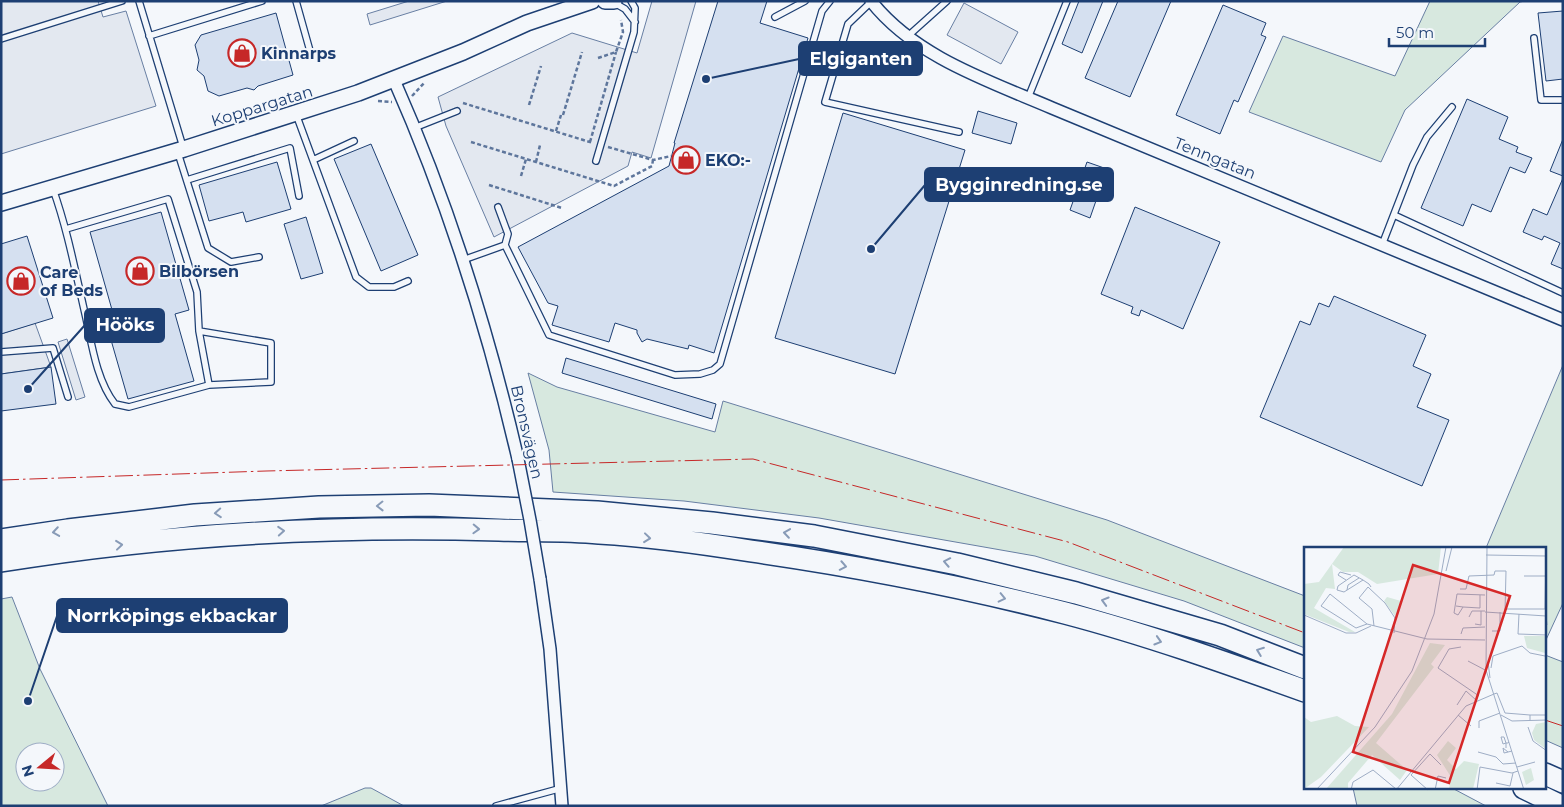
<svg xmlns="http://www.w3.org/2000/svg" width="1564" height="807" font-family="Montserrat,sans-serif">
<rect width="100%" height="100%" fill="#f4f7fb"/>
<path fill="#d7e8df" stroke="#687fa3" fill-rule="evenodd" d="M1430 1H1525L1520 2 1405 110 1381 162 1249 112 1283 36 1395 76Z
M1563 365V603L1545 642V548H1486Z
M528 373 557 387 715 432 723 401 1107 520 1305 596V648L1184 601 1035 556 819 518 684 501 553 492 549 450Z
M12 597 40 669 108 806H1V599ZM25 752H55V782H25Z
M1545 655 1563 662V748L1545 740Z
M365 788H371L404 806H321Z
M1353 788H1452L1486 806H1357Z"/>
<path fill="#e3e8f0" stroke="#687fa3" d="M1 1H98L103 17 126 11 156 106 1 154Z
M409 1H447L370 25 367 14Z
M652 1H696L651 158 632 152 628 166 494 237 446 126 438 97 572 33 637 53Z
M964 3 1018 32 1001 64 947 35Z
M35 323 51 367 1 374V334Z
M67 339 85 397 76 400 58 342Z"/>
<path fill="#d5e0f0" stroke="#1d3f73" d="M718 1H767L760 23 808 38 714 353 689 345 688 349 647 339 642 342 637 333V330L615 323 609 342 552 325 558 306 548 303 518 247 669 166 675 143H674Z
M1079 1H1103L1082 53 1062 44Z
M1118 1H1171L1130 97 1085 78Z
M1223 5 1266 23 1261 35 1266 37 1238 102 1234 100 1220 134 1176 115Z
M1563 11V79L1546 81 1538 13Z
M276 13 293 75 258 86 254 90 247 88 219 96 208 91 204 76 197 70 199 60 195 45 201 35Z
M1467 99 1508 117 1499 139 1518 147 1516 152 1532 158 1525 173 1510 167 1491 212 1472 204 1463 226 1421 208Z
M978 111 1017 123 1011 144 972 133Z
M843 113 965 150 895 374 775 338Z
M1563 139V176L1550 171Z
M371 144 418 255 381 271 334 159Z
M277 162 291 209 246 222 243 212 209 221 199 185Z
M1087 162 1107 169 1090 218 1070 210Z
M1563 178V269L1551 264 1560 243 1544 236 1542 240 1523 232 1533 209 1547 215Z
M1135 207 1220 242 1183 329 1141 310 1139 316 1131 313 1133 307 1101 294Z
M161 212 189 310 175 314 194 381 128 399 109 333 118 331 90 232Z
M306 217 323 273 301 279 284 224Z
M27 236 53 318 1 334V244Z
M1334 296 1426 335 1413 366 1431 374 1417 407 1449 420 1422 486 1260 417 1300 321 1310 325 1319 303 1329 307Z
M566 358 716 404 712 419 562 373Z
M51 367 56 404 1 411V374Z"/>
<g fill="none" stroke-linecap="round" stroke-linejoin="round">
<g stroke="#1d3f73" stroke-width="8">
<path id="service" d="M139 1 183 147
M296 1 310 51
M613 2 625 9 635 22
M871 2 848 24 825 102 959 132
M775 17 805 1
M149 36 262 1
M908 36 947 1
M1534 38 1541 100H1563
M1 39 122 1
M1028 98 1067 1
M296 114 356 277 369 287H394L408 281
M414 128 457 111
M178 153 208 248 231 262 259 257
M313 160 354 141
M596 161 634 32 635 8 631 1
M187 180 290 148 299 196
M53 189C68 231 76 275 86 318 92 346 97 381 115 404L129 407 209 385 271 382V343L199 331 209 385
M1394 215 1563 293
M66 229 168 199 197 292 199 331
M505 245 549 335 675 375 700 374 713 370 720 364 822 11 830 1
M1382 245 1413 165 1427 137 1452 107
M463 260 505 245 508 234 498 207
M1 352 53 348 68 397
M496 806 562 788"/>
</g>
<g stroke="#1d3f73" stroke-width="14">
<path id="minor" d="M871 1C915 57 989 81 1052 108L1563 320
M394 80C448 202 488 329 518 459
M540 579 550 649 562 806"/>
</g>
<g stroke="#1d3f73" stroke-width="18">
<path id="tertiary" d="M605 1H614
M1 203 184 149 358 93 463 52 527 23 592 1"/>
</g>
<g stroke="#1d3f73" stroke-width="24">
<path id="motorway" d="M1 540 68 530 195 515 319 507 429 505 597 512 712 523 814 536 957 564 1076 593 1220 635 1305 668
M1 561C166 534 332 525 499 530 532 531 566 530 599 533 650 536 701 543 751 551 856 566 961 586 1065 613 1145 634 1227 663 1305 691
M1545 774 1563 782
M1524 788 1561 806"/>
</g>
<path stroke="#5e769c" stroke-width="2.5" stroke-dasharray="4 2.5" stroke-linecap="butt" d="M598 58 616 52 623 32 621 20
M412 96 425 82
M378 101 392 102
M463 103 593 143
M529 105 541 66
M563 115 582 52
M556 131 561 115
M471 142 614 186 652 166 653 160
M590 142 616 52
M608 147 653 160 671 156
M536 162 540 145
M521 176 526 159
M489 185 562 208"/>
<use href="#service" stroke="#f4f7fb" stroke-width="5.5"/>
<use href="#minor" stroke="#f4f7fb" stroke-width="11"/>
<use href="#tertiary" stroke="#f4f7fb" stroke-width="15"/>
<use href="#motorway" stroke="#f4f7fb" stroke-width="21"/>
<g stroke="#1d3f73" stroke-width="14" stroke-linecap="butt">
<path id="minor-bridge" d="M518 459 530 520 540 579"/>
</g>
<use href="#minor-bridge" stroke="#f4f7fb" stroke-width="11"/>
<path stroke="#c62828" stroke-width="1" stroke-dasharray="18 4 2.5 4" stroke-linecap="butt" d="M1 480 266 471 753 459 1068 542 1305 633
M1545 720 1563 726"/>
</g>
<defs><path id="oneway-chevron" d="M-2-3.5L2.5 0L-2 3.5" fill="none" stroke-width="1.6" stroke-linecap="round" stroke-linejoin="round" transform="scale(1.25)"/></defs>
<g stroke="#889bb7">
<use href="#oneway-chevron" transform="translate(380 506) rotate(179)"/>
<use href="#oneway-chevron" transform="translate(218 513) rotate(176)"/>
<use href="#oneway-chevron" transform="translate(476 529) rotate(2)"/>
<use href="#oneway-chevron" transform="translate(281 531) rotate(-4)"/>
<use href="#oneway-chevron" transform="translate(56 532) rotate(171)"/>
<use href="#oneway-chevron" transform="translate(787 533) rotate(-172)"/>
<use href="#oneway-chevron" transform="translate(647 538) rotate(6)"/>
<use href="#oneway-chevron" transform="translate(119 545) rotate(-6)"/>
<use href="#oneway-chevron" transform="translate(947 562) rotate(-169)"/>
<use href="#oneway-chevron" transform="translate(843 566) rotate(11)"/>
<use href="#oneway-chevron" transform="translate(1002 598) rotate(13)"/>
<use href="#oneway-chevron" transform="translate(1105 601) rotate(-164)"/>
<use href="#oneway-chevron" transform="translate(1158 641) rotate(17)"/>
<use href="#oneway-chevron" transform="translate(1260 651) rotate(-159)"/>
</g>
<defs>
<g id="shop-ring" transform="scale(1.4375)"><circle r="9.5" fill="#f4f7fb" stroke="#c62828" stroke-width="1.5"/><path d="M-5-2.5h2.3a2.7 3.5 0 0 1 5.4 0H5L5.5 6h-11ZM-1.5-2.5h3a1.5 2.3 0 0 0-3 0Z" fill="#c62828"/></g>
</defs>
<g fill-rule="evenodd">
<use href="#shop-ring" x="242" y="53"/>
<use href="#shop-ring" x="686" y="160"/>
<use href="#shop-ring" x="140" y="271"/>
<use href="#shop-ring" x="21" y="281"/>
</g>
<g text-anchor="middle" dominant-baseline="central" stroke-width="4" stroke-linejoin="round" paint-order="stroke">
<g font-size="16" font-weight="bold" fill="#1d3f73" stroke="#f4f7fb" text-anchor="start">
<text x="261" y="53">Kinnarps</text>
<text x="705" y="160">EKO:-</text>
<text x="159" y="271">Bilbörsen</text>
<text x="40" y="272">Care<tspan x="40" dy="18">of Beds</tspan></text>
</g>
<g font-size="16" fill="#1d3f73" stroke="#f4f7fb">
<text transform="translate(262 106) rotate(-17)">Koppargatan</text>
<text transform="translate(1215 158) rotate(22)">Tenngatan</text>
<text transform="translate(527 432) rotate(77)">Bronsvägen</text>
</g>
</g>
<g transform="translate(1304 547)">
<rect width="242" height="242" fill="#f4f7fb"/>
<path d="M40 0H137L134 27 73 37 54 25H39L28 17 31 42 22 41 10 61 51 85H45L0 67V37L15 35ZM83 50 97 54 93 68 91 69 80 54ZM220 89H242L241 106 223 101ZM126 96 141 98 127 117 130 120 72 196 103 223 96 233 68 208 44 236V242H22L88 167ZM33 169 51 179 65 180 17 230 0 242V170L7 175ZM242 175V202L230 193 228 186 232 177ZM144 194 152 201 143 213 152 222 160 214 175 217 169 242H145L147 230 133 208ZM227 221 230 233 222 238 218 225Z" fill="#d7e8df"/>
<path fill="none" stroke="#9eadc5" stroke-width="1" d="M183 0 182 123 220 243M182 8 242 9 241 62H201M142 24 148 0M220 29H241M42 33 34 28 36 25 47 28M59 33 40 45 33 43 34 39 50 28 59 33 65 37 67 40M156 42H162L165 29 190 28 191 24H202L201 65M43 43 44 38 55 31M152 59 159 60 154 68 150 66 153 47 181 48M159 60 176 61V48M181 65 242 69 243 78M215 67 214 87 243 88M0 68 42 86H52L67 79M165 70 168 64H181M63 77 26 47 17 59 52 81 63 77 123 92 181 93M171 77 177 78V64M70 79 68 62 55 51 64 40 81 56 91 71 90 86M188 84H196V65M157 87 159 81 181 80M157 100 145 102 134 121 175 149M164 114 183 124M184 115 186 131M187 121 189 109 218 99 226 106 241 109M190 147 193 146 201 166 226 168M153 158 162 144 172 153M154 168 167 179M197 168 208 174 243 173M226 173V168H243M224 180 229 194 243 204M175 181V174L196 166M202 201V196L200 190H197L199 197 202 196H204L205 195M174 205 192 210 199 217 212 216M204 205 200 206 199 201 204 205 208 204M126 207 137 218M213 220 231 215M192 236 206 239 209 226M12 243 71 180 108 124 130 67 142 0M47 243 49 235 69 223 92 242M92 243 162 159 190 147M124 243 107 228 126 207M131 243 134 229 142 231M173 243 176 220 208 226 214 224"/>
<path fill="#d62828" fill-opacity="0.15" stroke="#d62828" stroke-width="2.5" d="M109 18 206 49 145 236 49 205Z"/>
<rect width="242" height="242" fill="none" stroke="#1d3f73" stroke-width="2.5"/>
</g>
<path fill="none" stroke="#1d3f73" stroke-width="2" d="M706 79L799 59M871 249L925 185M28 389L85 325M28 701L57 616"/>
<g fill="#1d3f73" stroke="#f4f7fb" stroke-width="2">
<circle cx="706" cy="79" r="5"/>
<circle cx="871" cy="249" r="5"/>
<circle cx="28" cy="389" r="5"/>
<circle cx="28" cy="701" r="5"/>
</g>
<g fill="#1d3f73" stroke="#1d3f73" stroke-width="2">
<rect x="799" y="42" width="123" height="33" rx="5"/>
<rect x="925" y="168" width="188" height="33" rx="5"/>
<rect x="85" y="309" width="79" height="33" rx="5"/>
<rect x="57" y="599" width="230" height="33" rx="5"/>
</g>
<g font-size="18" text-anchor="middle" font-weight="bold" fill="#fff">
<text x="861" y="65">Elgiganten</text>
<text x="1019" y="191">Bygginredning.se</text>
<text x="125" y="331">Hööks</text>
<text x="172" y="622">Norrköpings ekbackar</text>
</g>
<rect width="1564" height="807" fill="none" stroke="#1d3f73" stroke-width="5"/>
<g transform="translate(40 767) rotate(252)"><circle r="24" fill="#f4f7fb" stroke="#9eadc5"/>
<path d="M0-4L9 19L0 12L-9 19Z" fill="#c62828"/>
<text y="-8" font-size="14" font-weight="bold" text-anchor="middle" fill="#1d3f73">N</text>
</g>
<path d="M1389 38v8h96v-8" fill="none" stroke="#1d3f73" stroke-width="2.5"/>
<text x="1396" y="38" font-size="15" fill="#1d3f73" stroke="#f4f7fb" stroke-width="4" paint-order="stroke">50 m</text>
</svg>
